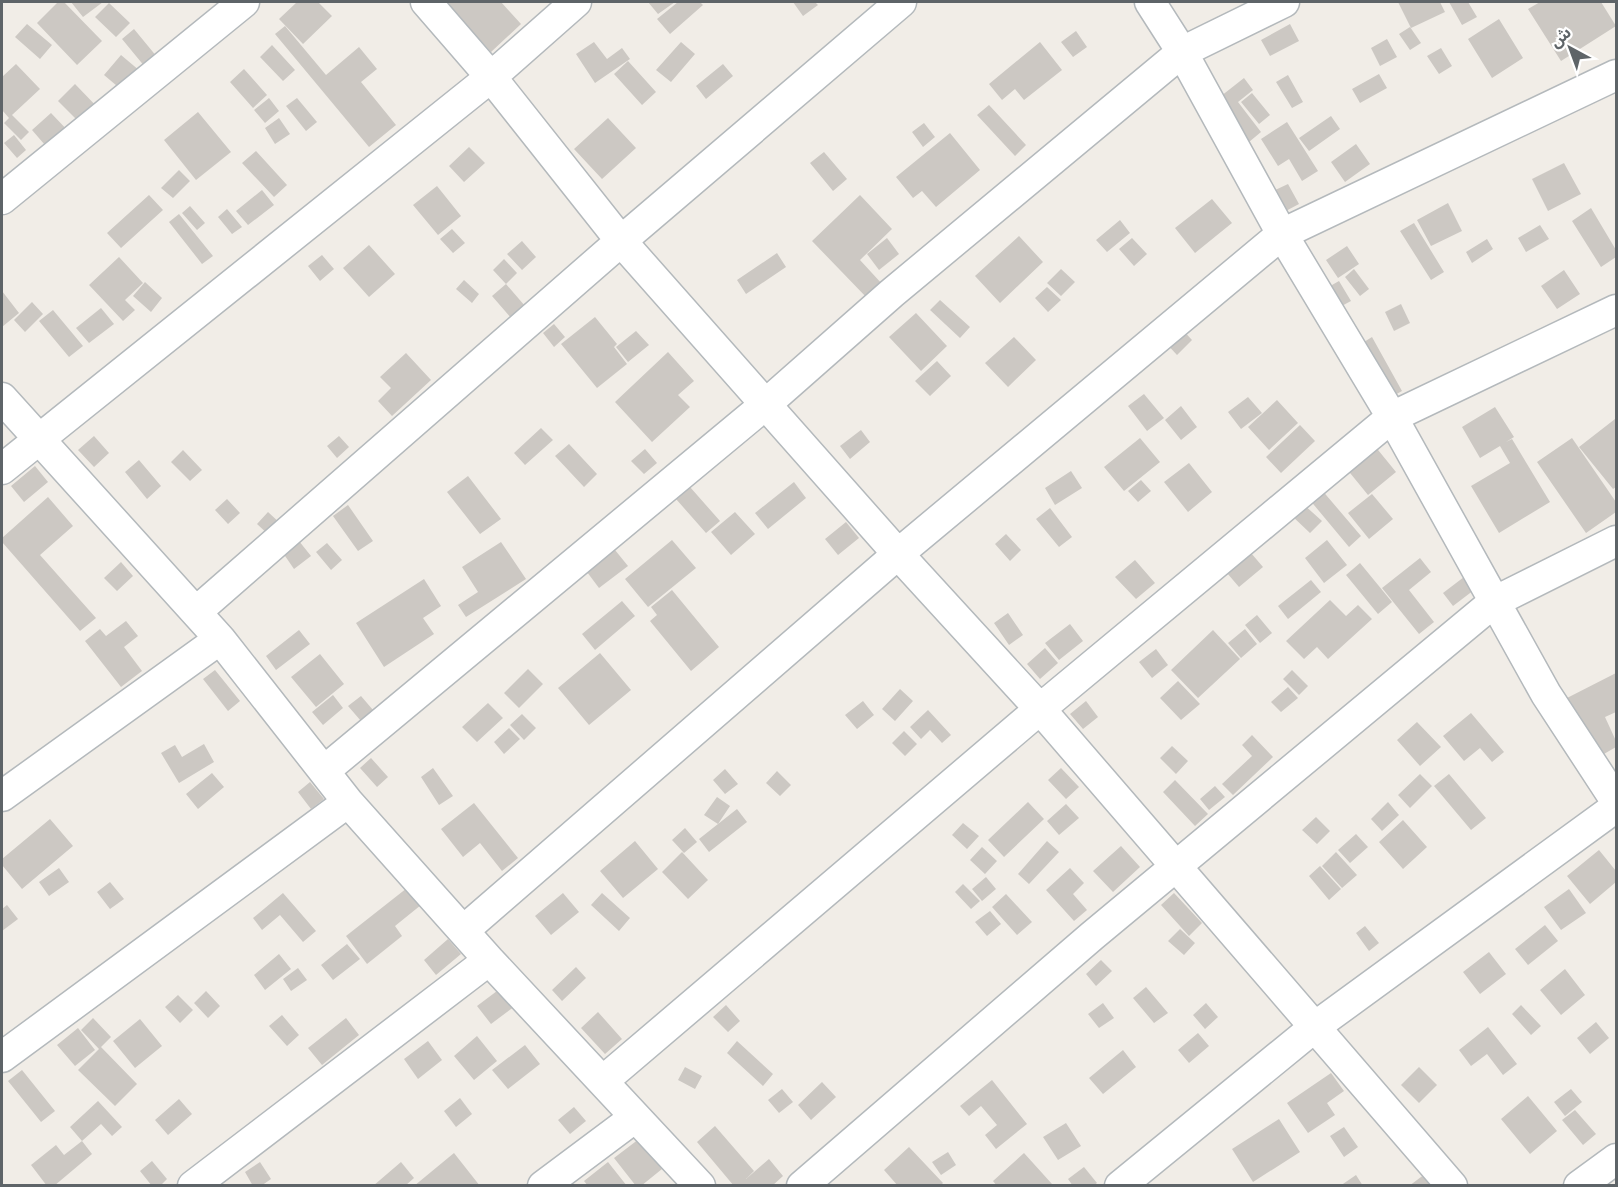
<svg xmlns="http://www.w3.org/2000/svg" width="1618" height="1187" font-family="'Fira Sans Condensed','Noto Sans Arabic',sans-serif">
<rect width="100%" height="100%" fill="#f1ede7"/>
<path fill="#ccc8c3" d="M58 2H64L102 41 77 65 37 23Z
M71 2H103L83 17Z
M297 2H318L332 16 303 44 279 19Z
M449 2H501L521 24 491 52 447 4Z
M648 2H675L658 14Z
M678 2H700L703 5 670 34 657 19Z
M793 2H815L818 5 803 16Z
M1398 2H1440L1445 12 1411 28Z
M1449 2H1468L1477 17 1462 25Z
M1540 2H1601L1616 26 1561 61 1528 9Z
M109 3 130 23 116 37 95 17Z
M1499 19 1523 58 1492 78 1468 39Z
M27 24 52 45 40 59 15 37Z
M1290 24 1299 41 1270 56 1261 40Z
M285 26 326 75 359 47 377 69 361 82 396 125 369 147 275 34Z
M1410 27 1421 43 1410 50 1399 34Z
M134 29 162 63 150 73 122 39Z
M1076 31 1087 47 1073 57 1061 42Z
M1387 39 1397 57 1380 66 1371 48Z
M594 42 607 59 622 48 630 59 595 83 576 54Z
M681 42 695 54 671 82 656 70Z
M1040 42 1062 70 1024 100 1015 89 1002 100 989 84Z
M272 45 295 70 283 81 260 57Z
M1441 48 1452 66 1439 74 1427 56Z
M121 55 140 71 123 91 104 75Z
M628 61 656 92 642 105 614 74Z
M16 64 40 89 12 115 29 132 21 140 4 123 9 118 2 110V77Z
M723 64 733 76 706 99 696 86Z
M244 69 267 95 253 108 230 82Z
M1379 74 1387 88 1360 103 1352 89Z
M1288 75 1303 102 1292 108 1276 82Z
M1244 78 1253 90 1238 102 1261 132 1249 142 1216 100Z
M75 84 102 112 85 128 58 101Z
M1252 93 1270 115 1259 124 1241 102Z
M269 98 279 111 265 123 254 110Z
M297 98 317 122 306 131 286 106Z
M989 105 1026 145 1015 156 977 115Z
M198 112 231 152 196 180 164 140Z
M51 113 71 134 51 152 32 130Z
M1331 116 1340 129 1309 151 1299 138Z
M279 118 290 134 275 144 265 128Z
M608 118 636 148 602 179 574 149Z
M1287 122 1318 171 1302 181 1289 159 1278 166 1261 139Z
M924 123 935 137 923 147 912 132Z
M950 133 980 170 936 207 922 191 913 198 896 177Z
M14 135 26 150 17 158 4 143Z
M1356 144 1370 164 1345 182 1331 162Z
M469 147 485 163 464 182 449 166Z
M256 151 287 185 274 197 242 163Z
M824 152 847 179 833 191 810 163Z
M1564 163 1581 194 1548 211 1532 179Z
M179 170 190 181 173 198 161 188Z
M1288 184 1299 204 1282 213 1271 192Z
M437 186 461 216 438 235 413 205Z
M262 190 274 205 248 225 236 211Z
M149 195 163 210 121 248 107 233Z
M860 195 892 229 860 260 883 285 868 299 812 241Z
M1212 199 1232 223 1195 253 1175 228Z
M1448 203 1462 231 1431 246 1417 220Z
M190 206 205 223 197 230 182 213Z
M1591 208 1616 250V257L1601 267 1572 221Z
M227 209 242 227 232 234 218 217Z
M179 214 213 256 202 264 169 222Z
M1120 220 1130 233 1107 252 1096 240Z
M1414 223 1444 272 1431 280 1400 231Z
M1540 225 1549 239 1526 252 1518 238Z
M452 229 465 243 453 253 440 239Z
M1019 236 1043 262 1000 303 975 276Z
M887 238 899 254 879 270 867 254Z
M1132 238 1147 254 1134 266 1119 249Z
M1487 239 1493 249 1472 263 1466 252Z
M522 241 536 257 522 270 507 254Z
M369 245 395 274 369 297 343 268Z
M1347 246 1359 264 1338 278 1326 260Z
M777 253 786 267 746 294 737 280Z
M322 255 334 269 320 281 308 266Z
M119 257 143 283 125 300 135 310 123 321 89 285Z
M504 259 517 273 506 284 493 270Z
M1061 269 1075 282 1061 296 1047 283Z
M1354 269 1369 289 1360 296 1345 277Z
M1564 270 1580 294 1557 309 1541 286Z
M464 280 479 294 472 303 456 289Z
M1339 281 1351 301 1336 309 1325 289Z
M145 282 162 298 151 312 133 296Z
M506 284 525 306 511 318 492 296Z
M1047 287 1061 300 1048 312 1035 298Z
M2 291 19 313 2 327Z
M940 300 970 327 960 338 930 310Z
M32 302 43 314 25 332 14 320Z
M1401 304 1410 323 1394 331 1385 312Z
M101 308 114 324 89 343 76 328Z
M53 310 83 346 69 357 39 321Z
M916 313 947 346 921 371 889 337Z
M595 317 617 344 614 347 627 364 597 388 561 344Z
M554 324 565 337 554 347 543 333Z
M1179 326 1192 340 1177 355 1164 341Z
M636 331 649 345 628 362 616 347Z
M1014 337 1036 360 1008 387 985 363Z
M1372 337 1402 391 1386 400 1356 347Z
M668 352 694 381 678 395 690 407 652 442 615 402Z
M406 353 431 380 392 416 378 401 391 388 380 377Z
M937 361 951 376 930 396 915 381Z
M1144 394 1164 418 1147 431 1128 406Z
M1248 397 1262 413 1241 429 1228 412Z
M1277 400 1298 423 1269 450 1248 427Z
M1181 406 1197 427 1181 440 1165 420Z
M1495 407 1514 437 1506 442 1512 439 1550 502 1499 533 1471 486 1510 463 1500 446 1480 458 1462 427Z
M1615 419 1616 487 1613 489 1579 447Z
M1300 425 1315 441 1281 473 1266 457Z
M541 428 553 440 525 465 514 453Z
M861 430 870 442 850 459 840 446Z
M94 436 109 453 94 467 78 450Z
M339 436 349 447 337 458 327 446Z
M1140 438 1160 462 1124 491 1104 467Z
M1572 438 1616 502V512L1586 533 1537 462Z
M569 444 597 474 584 487 555 456Z
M1374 445 1396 472 1368 495 1346 468Z
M645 449 657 463 644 474 631 461Z
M183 450 202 470 190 481 171 462Z
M139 460 161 486 147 499 125 472Z
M1189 463 1212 492 1188 512 1164 482Z
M35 466 48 482 24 502 11 486Z
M1071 471 1082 488 1055 505 1045 488Z
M468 476 501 519 480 534 447 492Z
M1141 480 1151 491 1138 502 1128 491Z
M794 482 806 498 768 529 755 513Z
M690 487 720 521 706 533 676 499Z
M1321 489 1361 536 1349 547 1309 499Z
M1372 494 1393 519 1369 539 1348 513Z
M48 497 73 526 40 555 96 618 80 631 2 542V538Z
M227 499 240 513 228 524 215 510Z
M1302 503 1322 521 1310 533 1291 515Z
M348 505 373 541 358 551 333 516Z
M1050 508 1072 537 1059 547 1036 519Z
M268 512 281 524 270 536 257 524Z
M735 512 755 534 731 555 711 532Z
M846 522 859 538 838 555 825 539Z
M1006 534 1021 550 1010 561 995 544Z
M672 540 696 568 648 607 625 579Z
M1327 540 1347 565 1324 583 1305 558Z
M299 541 311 556 294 569 283 553Z
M501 542 526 579 466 617 458 605 478 592 462 567Z
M327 543 342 560 331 570 316 552Z
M615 550 628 566 599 588 587 572Z
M1251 553 1263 567 1239 587 1227 573Z
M1420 558 1431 572 1409 590 1434 622 1419 634 1382 588Z
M1135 560 1155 583 1136 599 1115 577Z
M121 562 133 576 117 591 104 578Z
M1360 563 1392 602 1378 614 1346 575Z
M1464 577 1474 590 1453 606 1443 593Z
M424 579 441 606 423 618 434 634 384 667 356 623Z
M1311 580 1321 592 1288 619 1278 606Z
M672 590 719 647 691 671 650 621 657 615 651 607Z
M1330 600 1346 616 1358 605 1372 619 1328 659 1317 647 1304 659 1286 641Z
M622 601 635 616 595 650 582 634Z
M1008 613 1023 635 1009 645 994 623Z
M1257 615 1272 633 1260 643 1245 625Z
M126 621 138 636 124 647 142 671 121 687 85 641 100 629 106 636Z
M1070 624 1083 641 1059 660 1045 643Z
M1245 629 1257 644 1241 658 1228 643Z
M299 630 310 644 276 670 266 656Z
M1213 630 1240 659 1198 698 1171 670Z
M1045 648 1058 663 1040 679 1027 664Z
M1156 649 1168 665 1152 678 1139 662Z
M600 653 631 690 589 725 558 688Z
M320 654 344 684 316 707 291 677Z
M528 669 543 684 519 708 504 693Z
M215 670 240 701 228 711 203 679Z
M1292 670 1308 686 1299 695 1283 679Z
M1616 673V712L1605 717 1616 741V747L1597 758 1567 698Z
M1178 681 1200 704 1181 720 1160 698Z
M1288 687 1298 698 1281 712 1271 702Z
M900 689 913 701 895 721 882 709Z
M333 695 343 708 323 725 312 712Z
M361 696 373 710 361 721 348 706Z
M863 701 874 715 857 729 845 715Z
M1086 701 1098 717 1083 729 1070 714Z
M488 703 503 718 477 742 462 727Z
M928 710 951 735 942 743 930 730 921 739 910 727Z
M1471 713 1504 752 1492 762 1480 748 1464 761 1443 736Z
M522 714 536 728 524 740 510 725Z
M1417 722 1441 747 1420 766 1397 740Z
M509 728 520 739 504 754 494 742Z
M904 731 917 744 905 756 892 743Z
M1252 735 1273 757 1233 795 1222 784 1252 756 1242 745Z
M204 744 214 762 179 783 161 753 175 745 182 757Z
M1172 746 1188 761 1176 774 1160 758Z
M371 758 388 777 377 787 360 768Z
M433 768 453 796 439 805 421 777Z
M1061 768 1079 787 1066 799 1048 780Z
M725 769 738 784 725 794 713 780Z
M777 771 791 785 780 796 766 783Z
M212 773 224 787 198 809 186 794Z
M1420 774 1432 786 1410 808 1398 795Z
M1449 774 1486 818 1471 830 1434 786Z
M1175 780 1208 814 1195 826 1163 792Z
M310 782 324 799 311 809 298 792Z
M1215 786 1225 797 1209 810 1200 799Z
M717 797 730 806 718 824 704 815Z
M1028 802 1044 819 1004 857 988 840Z
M1388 802 1399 815 1382 831 1371 819Z
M474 803 518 858 502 871 480 843 463 857 441 829Z
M1066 804 1079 818 1059 835 1047 821Z
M737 809 747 822 709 852 699 839Z
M1316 817 1330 831 1317 844 1302 830Z
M50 819 73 846 22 889 2 865V859Z
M1403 820 1427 847 1403 869 1379 842Z
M963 823 979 836 967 849 952 835Z
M685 828 697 842 684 853 672 840Z
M1356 834 1368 847 1350 863 1338 850Z
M635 841 658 869 623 898 600 871Z
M1047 841 1059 852 1029 884 1018 874Z
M1121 846 1140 867 1113 892 1093 871Z
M982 847 997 861 985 874 970 860Z
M1599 850 1616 871V882L1590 904 1567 876Z
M682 852 708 880 688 899 662 872Z
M1336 852 1357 875 1342 888 1322 866Z
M1320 866 1341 889 1329 900 1309 876Z
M59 868 69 882 49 896 39 882Z
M1070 868 1084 883 1073 894 1087 910 1074 921 1046 890Z
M986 877 996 889 982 901 972 889Z
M110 882 124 899 110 909 97 892Z
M963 884 980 901 971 909 955 892Z
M407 888 421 905 395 926 402 936 367 964 346 936Z
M1569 889 1586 913 1561 930 1544 907Z
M283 893 316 931 303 942 280 915 262 930 253 918Z
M563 893 579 912 551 935 535 916Z
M602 893 630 918 619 931 591 905Z
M1174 893 1202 923 1189 936 1161 905Z
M1006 894 1032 922 1017 935 992 907Z
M7 905 18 919 2 931V909Z
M990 911 1001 924 987 936 975 922Z
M1545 925 1558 941 1528 965 1515 949Z
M1365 926 1379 943 1369 951 1356 933Z
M1180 929 1195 943 1184 955 1168 941Z
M448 939 461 954 436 975 424 960Z
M347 944 360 959 333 980 321 965Z
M1489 952 1506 974 1480 994 1463 972Z
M279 954 291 969 265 990 254 975Z
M1101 960 1112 971 1096 986 1086 974Z
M576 967 586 978 562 1001 552 990Z
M298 968 307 980 291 991 283 979Z
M1565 969 1585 995 1561 1015 1540 990Z
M1146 987 1168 1013 1154 1023 1133 998Z
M501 988 515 1006 491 1024 477 1006Z
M206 991 220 1006 208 1018 194 1003Z
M178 995 193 1010 180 1023 165 1007Z
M1103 1003 1114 1018 1099 1028 1088 1014Z
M1206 1003 1218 1017 1205 1029 1193 1015Z
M726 1005 740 1021 728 1032 713 1017Z
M1521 1005 1541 1026 1531 1035 1512 1014Z
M598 1012 622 1039 605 1054 581 1028Z
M282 1015 299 1035 287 1046 269 1026Z
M93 1018 111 1037 101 1047 137 1084 115 1106 78 1070 99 1049 81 1030Z
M346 1018 359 1035 322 1065 308 1048Z
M140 1019 162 1046 135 1068 113 1041Z
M1596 1022 1609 1038 1590 1054 1577 1038Z
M1488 1027 1517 1064 1503 1075 1487 1054 1471 1066 1459 1050Z
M78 1028 95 1050 75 1066 57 1045Z
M1198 1033 1209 1046 1189 1063 1178 1050Z
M477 1036 497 1061 474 1080 454 1056Z
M428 1041 442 1060 418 1079 404 1059Z
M737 1041 773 1074 763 1086 727 1053Z
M525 1045 540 1064 508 1089 492 1070Z
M1123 1050 1136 1067 1103 1094 1089 1078Z
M685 1067 702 1076 695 1089 678 1080Z
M1419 1067 1437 1085 1419 1103 1401 1085Z
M22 1070 55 1111 41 1122 8 1081Z
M1331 1073 1344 1091 1327 1103 1335 1115 1308 1133 1287 1103Z
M992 1080 1027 1124 996 1149 985 1135 997 1125 981 1106 969 1116 960 1106Z
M822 1082 836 1097 811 1120 798 1105Z
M782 1089 793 1102 779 1113 768 1100Z
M1571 1089 1582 1102 1565 1116 1554 1102Z
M1528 1096 1557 1131 1530 1154 1501 1119Z
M460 1098 472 1114 456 1127 444 1111Z
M179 1099 192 1114 168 1135 155 1120Z
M98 1101 122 1127 112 1136 101 1124 82 1141 70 1127Z
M574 1107 586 1121 570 1134 558 1120Z
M1575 1110 1596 1134 1583 1145 1562 1120Z
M1279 1119 1300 1152 1253 1182 1232 1149Z
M1066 1123 1081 1146 1058 1160 1043 1137Z
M715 1126 754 1171 746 1179 769 1159 783 1176 772 1186H734L697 1142Z
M1344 1127 1358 1147 1344 1157 1330 1136Z
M639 1139 662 1169 641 1186H636L614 1158Z
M82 1141 92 1154 54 1186H47L31 1165 56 1145 64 1155Z
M909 1147 943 1183 940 1186H898L884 1170Z
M948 1152 956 1165 941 1175 932 1162Z
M454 1153 480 1186H414Z
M1024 1153 1052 1184 997 1186 993 1181Z
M152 1161 167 1179 160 1186H152L140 1171Z
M260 1162 271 1179 261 1186H253L245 1172Z
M401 1162 414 1178 405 1186H373Z
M608 1162 627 1186H588L584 1181Z
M1084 1167 1097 1183 1093 1186H1073L1068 1179Z
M1425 1174 1434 1186H1409Z
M1356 1175 1363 1186H1340Z"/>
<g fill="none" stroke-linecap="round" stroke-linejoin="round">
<g stroke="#b4b9bc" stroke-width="33">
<path id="minor" d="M426 2 491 77 621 241 898 554 1040 709 1452 1186
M1150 2 1182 52 1282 234 1392 417 1546 694 1616 801
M2 199 244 2
M2 398 220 639 348 802 489 960 700 1186
M2 469 491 77 576 2
M196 612 621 241 901 2
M324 771 766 404 892 293 1182 52 1284 2
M2 796 220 639
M463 931 898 554 1282 234 1616 75
M2 1057 348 802
M603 1081 1040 709 1392 417 1616 310
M193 1186 489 960
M543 1186 634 1118
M802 1186 1092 936 1494 602 1616 541
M1120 1186 1316 1026 1616 807
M1579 1186 1616 1159"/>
</g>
<use href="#minor" stroke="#fff" stroke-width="30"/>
</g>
<rect width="1618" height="1187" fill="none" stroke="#5e6468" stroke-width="6"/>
<g transform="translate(1570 48) rotate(319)" stroke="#ffffff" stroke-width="4.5" paint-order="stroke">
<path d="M0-4.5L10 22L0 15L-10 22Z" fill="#5e6468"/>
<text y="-9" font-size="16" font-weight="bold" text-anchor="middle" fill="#5e6468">ش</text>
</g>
</svg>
